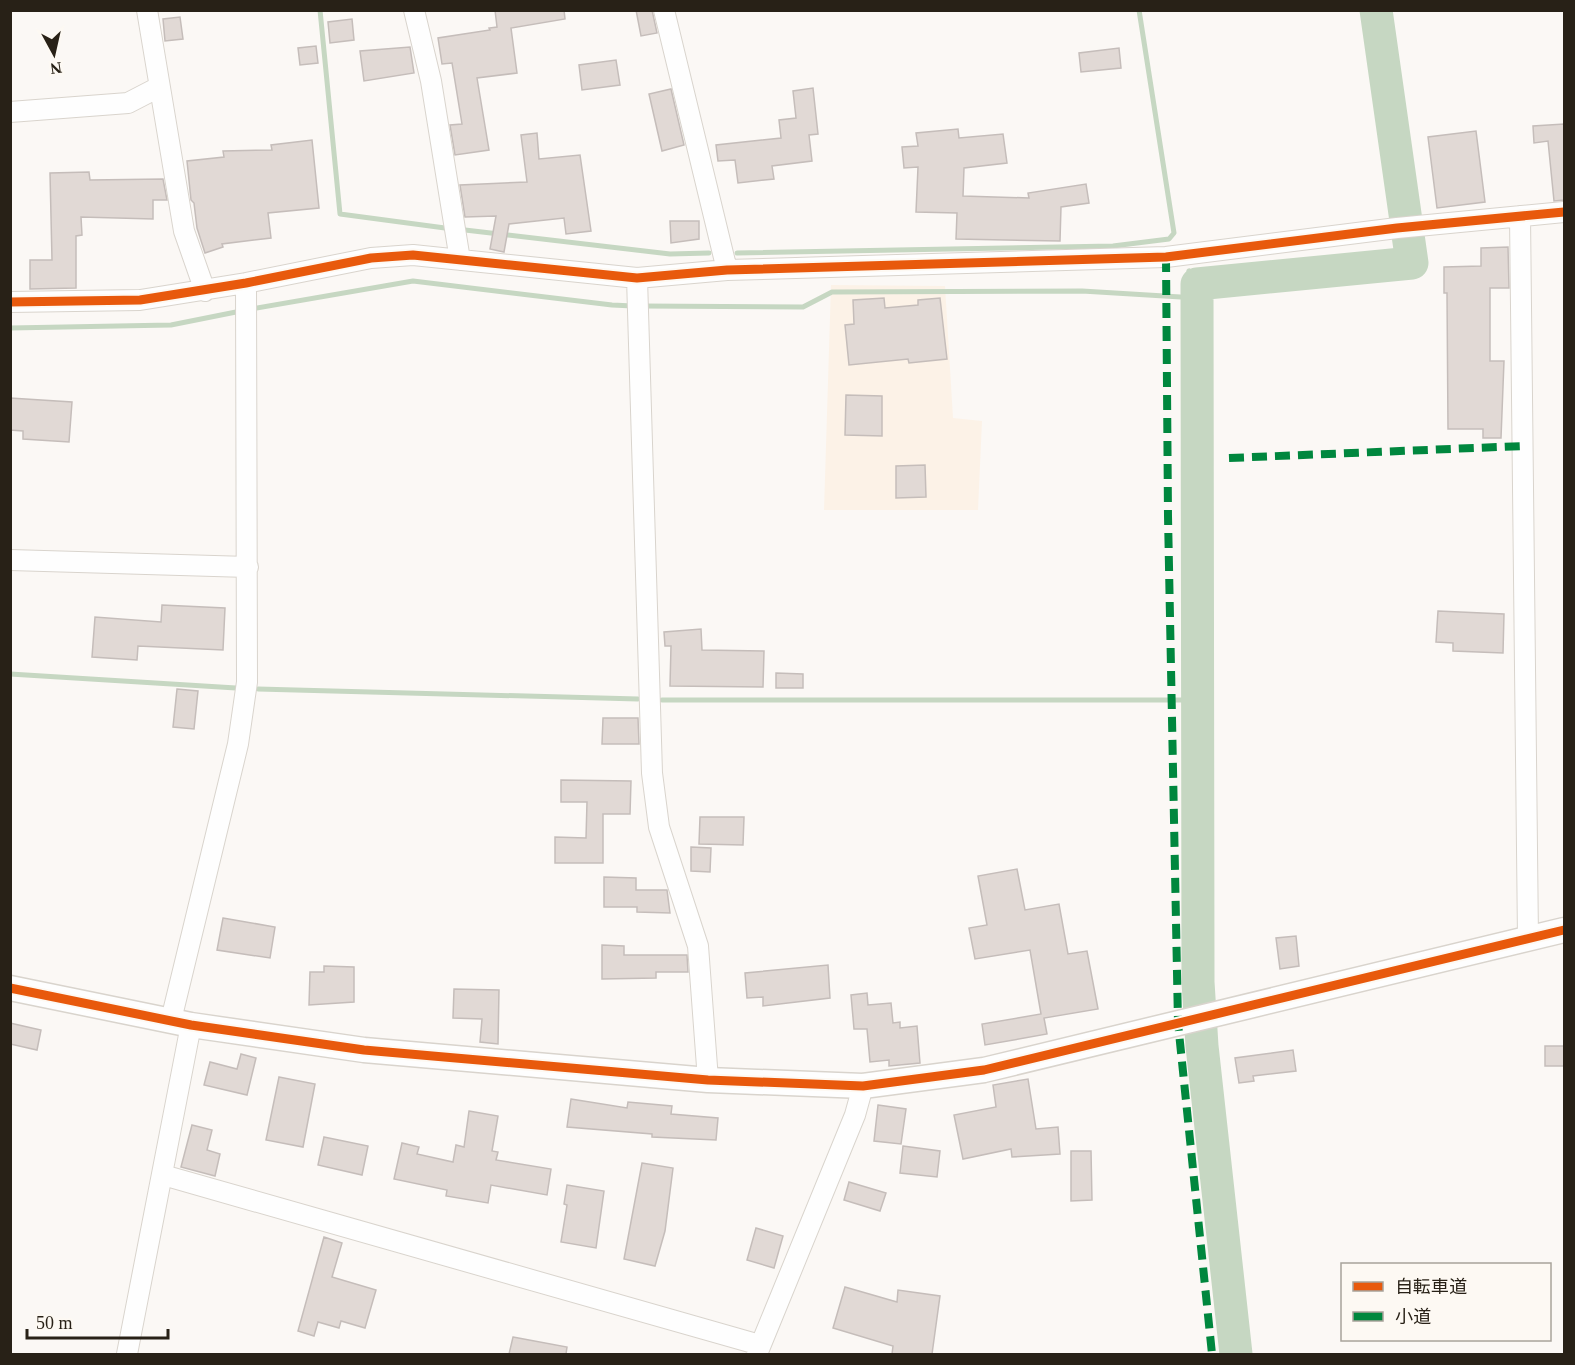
<svg xmlns="http://www.w3.org/2000/svg" width="1575" height="1365" font-family="'Times New Roman','Noto Sans JP',serif">
<rect width="100%" height="100%" fill="#fbf8f5"/>
<path fill="#fcf2e7" d="M831 285 945 286 953 418 982 421 978 510H824Z"/>
<g fill="none" stroke-linecap="round" stroke-linejoin="round">
<path stroke="#c6d7c2" stroke-width="5" d="M320 10 340 214 445 228
M465 230 670 254 709 253
M737 253 1113 246 1169 239 1174 233 1139 10
M1189 271 1197 284
M643 306 803 307 832 292 1082 291 1197 298
M251 309 413 281 612 305 633 306
M10 328 171 325 241 311
M10 674 236 688
M258 689 638 699
M662 700H1197"/>
<path stroke="#c6d7c2" stroke-width="33" d="M1236 1354 1202 1046 1198 982 1197 284 1412 263 1376 10"/>
</g>
<path fill="#e1d9d5" stroke="#c5bdba" stroke-width="1.5" d="M495 10H564L565 19 511 28 517 73 477 78 489 150 455 155 450 125 462 124 452 63 442 64 438 38 490 30 489 28 497 27Z
M636 10H652L657 33 641 36Z
M180 17 183 39 165 41 163 19Z
M352 19 354 40 330 43 328 22Z
M316 46 318 63 300 65 298 48Z
M410 47 414 73 364 81 360 51Z
M1119 48 1121 68 1081 72 1079 53Z
M616 60 620 85 582 90 579 65Z
M813 88 818 134 809 135 812 161 772 166 774 179 738 183 735 160 718 161 716 145 781 138 779 120 796 118 793 91Z
M671 89 684 145 662 151 649 94Z
M1564 124V200L1554 201 1548 141 1534 143 1533 126Z
M958 129 959 138 1003 134 1007 163 964 168 963 196 1029 198 1028 193 1086 184 1089 203 1061 207 1060 241 956 239 957 213 916 212 918 167 904 168 902 147 918 146 916 133Z
M1476 131 1485 202 1437 208 1428 137Z
M537 133 539 159 580 155 591 231 566 234 564 218 509 224 504 252 490 249 496 216 465 217 460 185 527 182 521 135Z
M312 140 319 208 268 213 271 238 222 244 223 247 205 253 197 228 194 203 191 200 187 161 224 157 223 151 272 150 271 145Z
M89 172 90 180 163 179 167 200H153V219L81 217 82 235 76 236V288L30 289V260H52L50 173Z
M670 221H699V239L671 243Z
M1508 247 1509 288H1490V361H1504L1501 438H1483V429H1448L1447 293H1444V267L1481 266V248Z
M884 298 885 308 918 305V300L940 298 947 359 909 363 908 359 849 365 845 325 854 324 853 300Z
M846 395 882 396V436L845 435Z
M10 398 72 402 69 442 23 439V431L10 430Z
M925 465 926 497 896 498V466Z
M162 605 225 608 223 650 138 646 137 660 92 657 95 617 161 622Z
M1438 611 1504 614 1503 653 1453 651V643L1436 642Z
M701 629 702 650 764 651 763 687 670 686 671 646H665L664 632Z
M776 673 803 674V688H776Z
M177 689 198 691 194 729 173 727Z
M603 718H638L639 744H602Z
M561 780 631 781 630 814H603V863H555V837L586 838 587 802H561Z
M700 817H744L743 845 699 844Z
M691 847 711 848 710 872 691 871Z
M1017 869 1025 910 1059 904 1068 954 1087 951 1098 1009 1044 1018 1047 1034 985 1045 982 1024 1041 1014 1030 950 975 959 969 928 987 925 978 876Z
M604 877 636 878V890H667L670 913 637 912V907H604Z
M223 918 275 927 270 958 217 950Z
M1296 936 1299 966 1280 969 1276 938Z
M602 945 624 946V955H687L688 972H656V978L602 979Z
M828 965 830 998 763 1006V997L747 998 745 973Z
M324 966 354 967V1002L309 1005 310 972H324Z
M454 989 499 990 498 1044 480 1042 482 1019 453 1018Z
M867 993 868 1005 891 1003 893 1023 900 1022V1028L917 1026 920 1063 889 1066V1060L870 1062 867 1029H854L851 995Z
M10 1023 41 1030 37 1050 10 1044Z
M1545 1046H1564V1066H1545Z
M1293 1050 1296 1071 1253 1076 1254 1081 1239 1083 1235 1058Z
M241 1054 256 1058 247 1095 204 1085 210 1062 237 1069Z
M279 1077 315 1084 303 1147 266 1140Z
M1028 1079 1036 1129 1058 1127 1060 1154 1012 1157 1011 1149 963 1159 954 1115 996 1107 993 1085Z
M571 1099 627 1108 628 1102 672 1106 671 1114 718 1118 716 1140 652 1137V1134L567 1127Z
M878 1105 906 1109 901 1144 874 1141Z
M469 1111 498 1116 492 1151 498 1152 496 1160 551 1169 547 1195 491 1185 488 1203 446 1196 447 1190 394 1179 402 1143 419 1147 417 1154 453 1162 456 1145 464 1147Z
M192 1125 212 1130 207 1150 220 1154 215 1176 181 1167Z
M324 1137 368 1146 362 1175 318 1165Z
M903 1146 940 1151 937 1177 900 1173Z
M1071 1151H1091L1092 1200 1071 1201Z
M642 1163 673 1168 665 1231 655 1266 624 1259Z
M849 1182 886 1193 880 1211 844 1200Z
M567 1185 604 1191 596 1248 561 1242 567 1205 564 1204Z
M756 1228 783 1236 774 1268 747 1260Z
M324 1237 342 1243 332 1277 376 1290 365 1328 341 1321 339 1328 318 1322 314 1336 298 1331Z
M845 1287 897 1302 898 1290 940 1296 932 1354H892L893 1346 833 1328Z
M513 1337 567 1347 566 1354H509Z"/>
<g fill="none" stroke-linecap="round" stroke-linejoin="round">
<g stroke="#d9d4cd" stroke-width="22">
<path id="minor" d="M147 10 184 231 205 291
M414 10 431 81 460 260
M664 10 727 270
M10 112 128 103 159 87
M1520 216 1528 939
M637 278 652 773 659 827 698 946 708 1080
M10 302 140 300 246 283 371 258 413 255 637 278 727 270 1166 257 1397 228 1564 212
M10 560 248 567
M171 1020 238 744 247 682 246 283
M163 1175 760 1345
M127 1354 191 1025
M757 1354 855 1115 863 1086"/>
</g>
<g stroke="#d9d4cd" stroke-width="27">
<path id="tertiary" d="M10 988 191 1025 364 1050 708 1080 863 1086 984 1070 1564 930"/>
</g>
<use href="#minor" stroke="#fefefe" stroke-width="20"/>
<use href="#tertiary" stroke="#fefefe" stroke-width="24"/>
<path stroke="#00873e" stroke-width="8" stroke-dasharray="15 8" stroke-linecap="butt" d="M1166 257 1168 516 1178 1023 1212 1354
M1229 458 1523 446"/>
<g stroke="#fdf9f3" stroke-width="13">
<path id="cycleway" d="M10 302 140 300 246 283 371 258 413 255 637 278 727 270 1166 257 1397 228 1564 212
M10 988 191 1025 364 1050 708 1080 863 1086 984 1070 1564 930"/>
</g>
<use href="#cycleway" stroke="#e8590c" stroke-width="9"/>
</g>
<rect width="1575" height="1365" fill="none" stroke="#282117" stroke-width="24"/>
<rect x="1341" y="1263" width="210" height="78" fill="#fdf9f3" stroke="#a8a39b" stroke-width="1.5"/>
<rect x="1353" y="1282" width="30" height="9" fill="#e8590c" stroke="#a8a39b" stroke-width="1.5"/>
<text x="1395" y="1293" font-size="18" fill="#282117">自転車道</text>
<rect x="1353" y="1312" width="30" height="9" fill="#00873e" stroke="#a8a39b" stroke-width="1.5"/>
<text x="1395" y="1323" font-size="18" fill="#282117">小道</text>
<g transform="translate(54 54) rotate(172)" stroke="#fdf9f3" stroke-width="4.5" paint-order="stroke">
<path d="M0-4.5L10 22L0 15L-10 22Z" fill="#282117"/>
<text y="-9" font-size="16" font-weight="bold" text-anchor="middle" fill="#282117">N</text>
</g>
<path d="M27 1329v9h141v-9" fill="none" stroke="#282117" stroke-width="3"/>
<text x="36" y="1329" font-size="18" fill="#282117" stroke="#fdf9f3" stroke-width="4.5" paint-order="stroke">50 m</text>
</svg>
